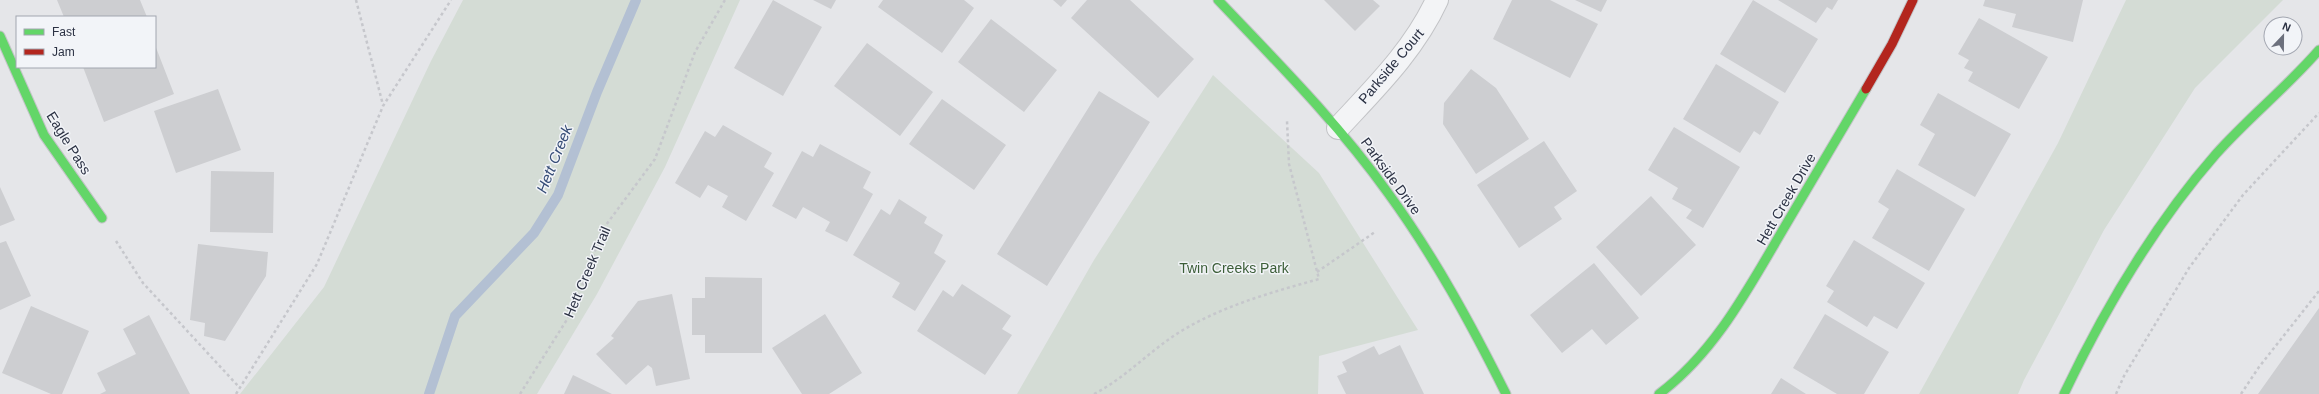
<svg xmlns="http://www.w3.org/2000/svg" width="2319" height="394" font-family="Helvetica,sans-serif">
<rect width="100%" height="100%" fill="#e5e6e9"/>
<path fill="#d4dcd5" d="M463 0H740L665 167 597 294 537 394H240L324 287 431 61Z
M2126 0H2283L2195 88 2104 230 2024 380 2018 394H1919L2058 143Z
M1213 75 1319 173 1418 330 1319 356 1318 394H1017L1094 260Z"/>
<g fill="none" stroke-linecap="round" stroke-linejoin="round">
<path stroke="#b3c0d3" stroke-width="10" d="M429 394 455 316 534 233 558 195 597 92 636 0"/>
</g>
<path fill="#cdced1" d="M57 0H140L147 17H64Z
M773 0 822 27 783 96 734 68Z
M813 0H836L831 9Z
M883 0H964L974 8 942 53 878 7Z
M1053 0H1067L1061 7Z
M1087 0H1130L1194 59 1158 98 1071 18Z
M1324 0H1373L1380 6 1355 31Z
M1512 0H1550L1598 24 1570 78 1493 39Z
M1575 0H1607L1601 12Z
M1753 0 1818 39 1785 93 1720 54Z
M1778 0H1838L1832 10 1827 7 1816 23Z
M1985 0H2083L2073 42 2012 27 2016 14 1983 6Z
M1979 18 2048 57 2019 109 1968 81 1973 72 1964 68 1969 60 1958 54Z
M991 19 1057 70 1024 112 958 62Z
M867 43 933 92 900 136 834 86Z
M155 45 174 94 104 122 83 67H155Z
M1716 64 1779 102 1760 135 1754 131 1740 153 1683 119Z
M1471 69 1496 88 1529 139 1476 174 1443 124 1444 103Z
M218 89 241 150 176 173 154 111Z
M1099 91 1150 122 1047 286 997 254Z
M1938 93 2011 134 1975 197 1918 165 1935 134 1920 125Z
M942 99 1006 145 974 190 909 144Z
M723 125 772 153 764 167 774 173 746 221 722 207 728 196 708 185 700 198 675 183 705 131 715 137Z
M1674 127 1740 167 1703 228 1686 218 1692 210 1672 199 1678 188 1648 170Z
M1544 141 1577 191 1554 207 1562 219 1519 248 1477 185Z
M820 144 871 172 863 188 873 194 847 242 825 231 830 222 803 207 796 219 772 206 802 151 813 157Z
M1897 169 1965 209 1929 271 1872 238 1889 209 1878 202Z
M211 171 274 172 273 233 210 232Z
M0 187 15 220 0 226Z
M1651 196 1696 245 1641 296 1596 247Z
M899 199 927 217 924 223 943 235 934 253 946 261 915 311 892 297 900 283 853 255 881 209 890 215Z
M1854 240 1925 283 1897 329 1874 316 1867 327 1827 302 1834 291 1826 286Z
M6 241 31 296 0 310V243Z
M198 244 268 252 266 276 225 341 204 336 205 323 190 320Z
M1594 263 1639 318 1606 345 1592 329 1562 353 1530 315Z
M705 277 762 278V353H705V335H692V298H705Z
M962 284 1011 316 1002 329 1012 335 985 375 917 331 943 290 953 297Z
M672 294 690 379 656 386 652 368 648 365 626 385 596 354 614 338 611 336 638 301Z
M31 306 89 331 62 394H51L2 373Z
M2319 308V394H2258Z
M825 314 862 373 829 394H802L772 348Z
M1825 314 1889 352 1864 394H1837L1793 368Z
M149 315 190 394H100L106 391 97 373 136 354 123 329Z
M1400 345 1424 394H1346L1337 376 1347 372 1342 362 1374 346 1379 355Z
M573 375 612 394H564Z
M1781 378 1806 394H1771Z"/>
<g fill="none" stroke-linecap="round" stroke-linejoin="round">
<g stroke="#c3c4c7" stroke-width="24">
<path id="street" d="M1338 128C1375 88 1414 50 1437 0"/>
</g>
<g stroke="#c3c4c7" stroke-width="11">
<path id="fast" d="M1218 0C1277 62 1338 123 1388 193 1434 256 1471 324 1506 394
M0 36 44 135 102 218
M1659 394C1714 353 1747 291 1781 233 1809 185 1838 137 1866 89
M2064 394C2105 308 2153 226 2216 154 2249 117 2287 87 2319 50"/>
</g>
<g stroke="#c3c4c7" stroke-width="11">
<path id="jam" d="M1866 89 1892 44 1913 0"/>
</g>
<path stroke="#c6c7cc" stroke-width="2.5" stroke-dasharray="3 3" stroke-linecap="butt" d="M356 0 383 105
M116 241 143 283 239 387
M1317 272 1375 232
M236 394 317 264 383 106 451 0
M520 394 573 310 603 229 655 159 695 52 725 0
M1094 394C1127 377 1151 349 1183 330 1225 305 1273 292 1319 279L1289 164 1287 121
M2116 394 2124 376 2189 268 2243 195 2319 113
M2241 394 2259 367 2319 291"/>
<use href="#street" stroke="#f3f4f6" stroke-width="22"/>
<use href="#fast" stroke="#63d668" stroke-width="9"/>
<use href="#jam" stroke="#b3261e" stroke-width="9"/>
</g>
<g text-anchor="middle" dominant-baseline="central" stroke-width="3" stroke-linejoin="round" paint-order="stroke">
<g font-size="14" fill="#2b3143" stroke="#f2f4f8">
<text transform="translate(1391 66) rotate(-50)">Parkside Court</text>
<text transform="translate(69 143) rotate(58)">Eagle Pass</text>
<text transform="translate(1391 176) rotate(54)">Parkside Drive</text>
<text transform="translate(1786 199) rotate(-60)">Hett Creek Drive</text>
<text transform="translate(587 272) rotate(-67)">Hett Creek Trail</text>
</g>
<g font-size="14" fill="#3c5e38" stroke="#f2f4f8">
<text x="1234" y="268">Twin Creeks Park</text>
</g>
<g font-size="15" font-style="italic" fill="#354c76" stroke="#f2f4f8">
<text transform="translate(554 159) rotate(-68)">Hett Creek</text>
</g>
</g>
<rect x="16" y="16" width="140" height="52" fill="#f2f4f8" stroke="#a2a6b0"/>
<rect x="24" y="29" width="20" height="6" fill="#63d668" stroke="#a2a6b0"/>
<text x="52" y="36" font-size="12" fill="#2b3143">Fast</text>
<rect x="24" y="49" width="20" height="6" fill="#b3261e" stroke="#a2a6b0"/>
<text x="52" y="56" font-size="12" fill="#2b3143">Jam</text>
<g transform="translate(2283 36) rotate(22)"><circle r="19" fill="#f2f4f8" stroke="#a2a6b0"/>
<path d="M0-3L7 15L0 10L-7 15Z" fill="#6c707d"/>
<text y="-6" font-size="11" font-weight="bold" text-anchor="middle" fill="#2b3143">N</text>
</g>
</svg>
